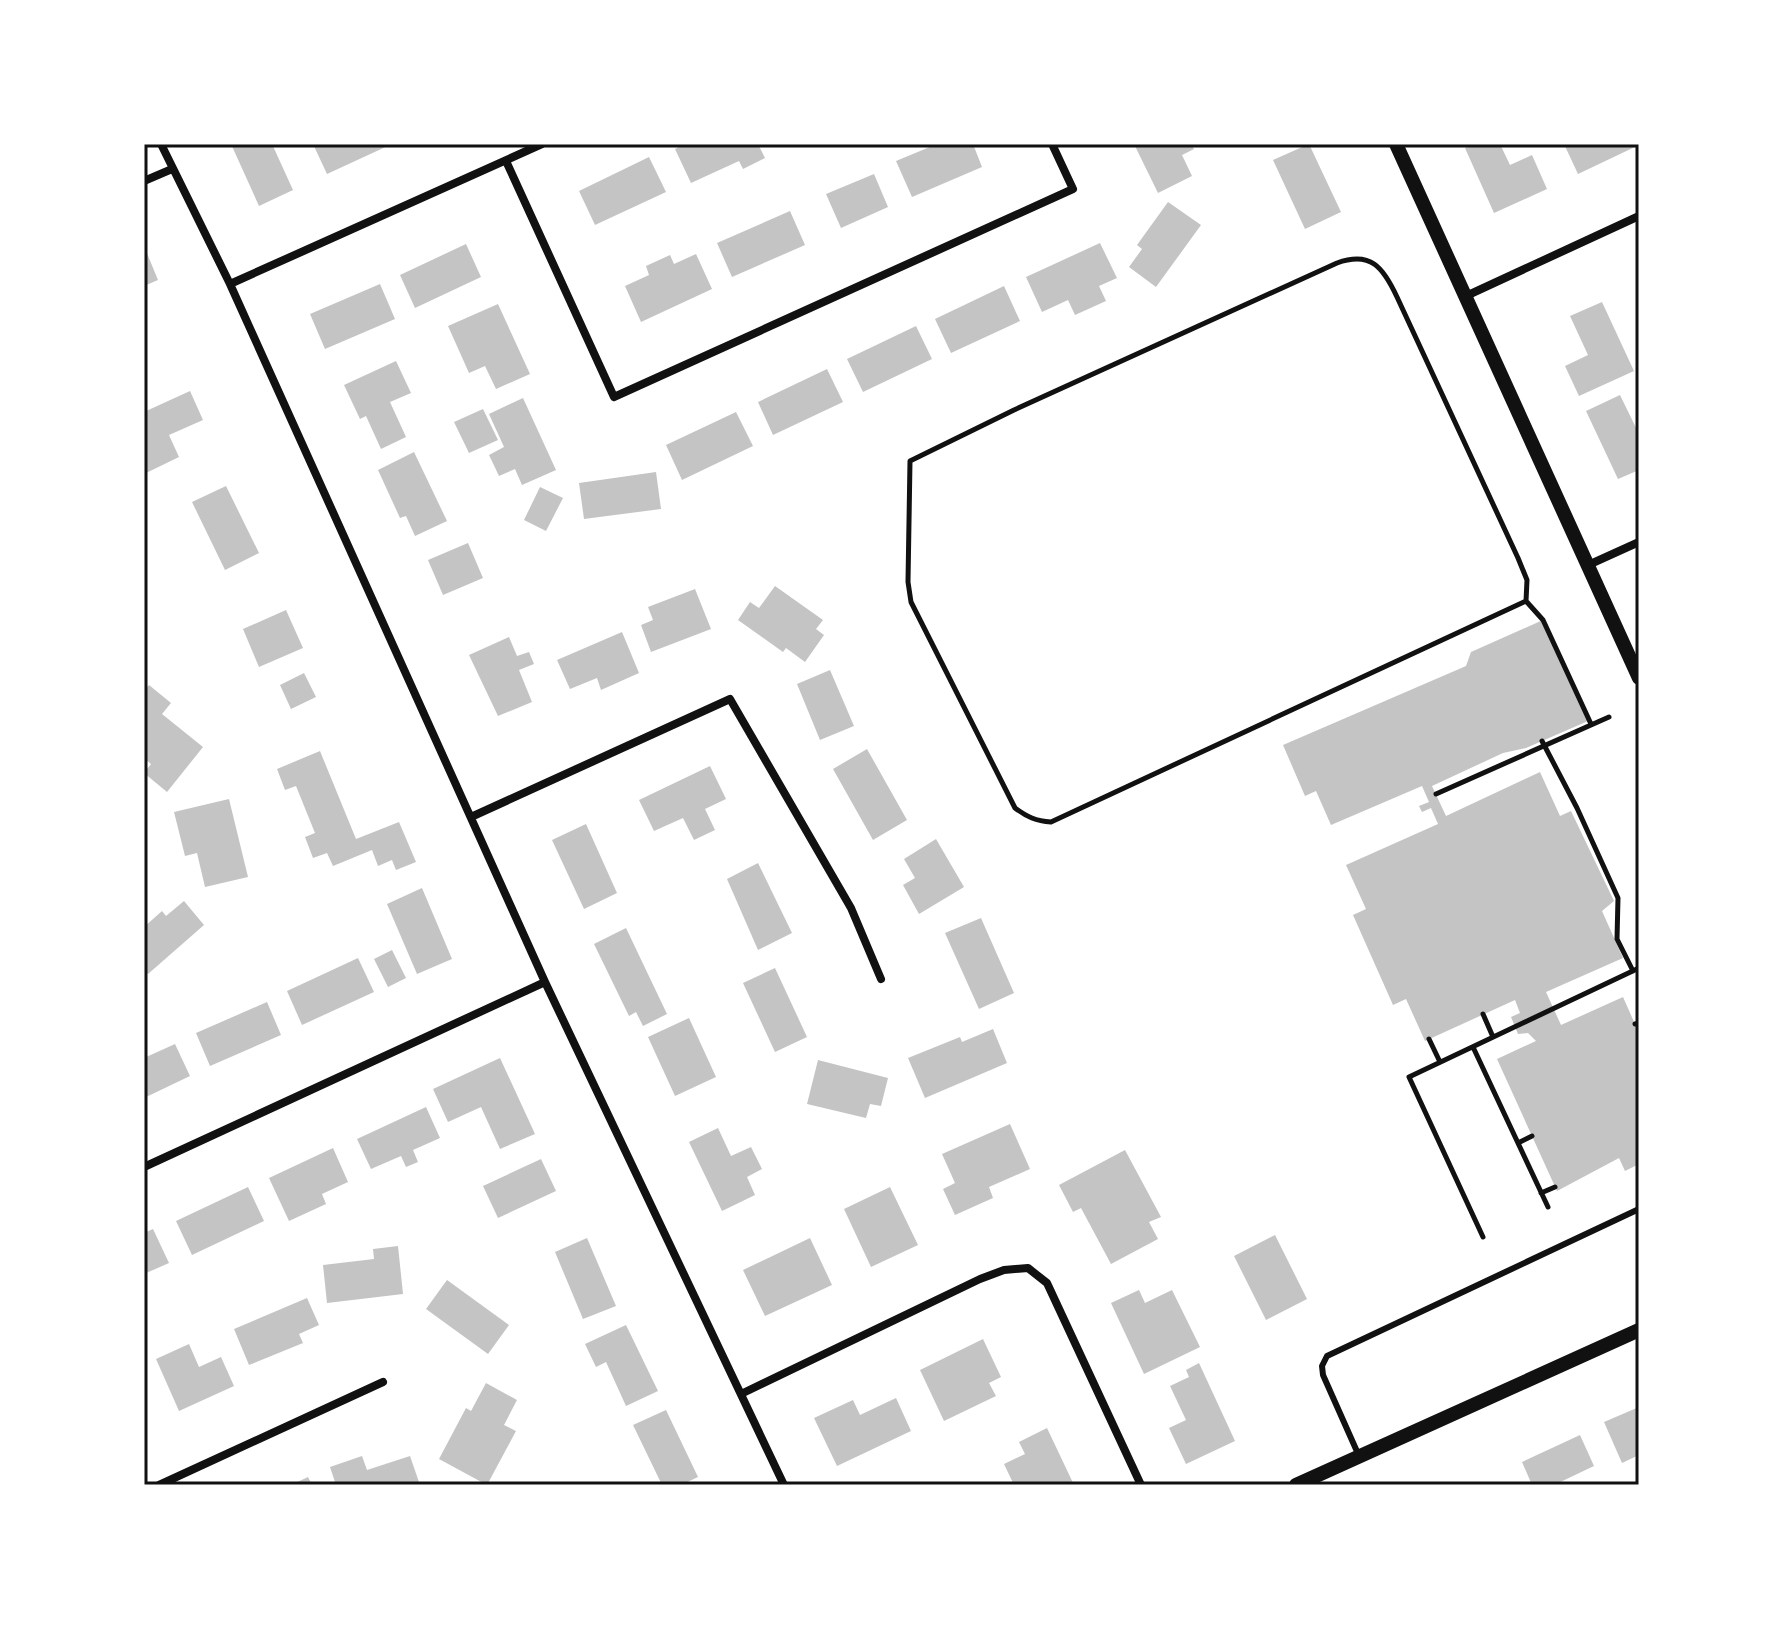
<svg xmlns="http://www.w3.org/2000/svg" width="1783" height="1629" font-family="'IBM Plex Sans',sans-serif">
<rect width="100%" height="100%" fill="#fff"/>
<path fill="#c4c4c4" d="M231 144H272L293 190 259 206Z
M313 144H392L327 174Z
M685 144H758L765 158 743 169 739 161 691 183 675 149Z
M937 144H973L982 167 912 197 896 161Z
M1134 144H1191L1194 149 1182 155 1192 176 1158 193Z
M1309 144 1341 212 1305 229 1273 160Z
M1474 144H1500L1510 165 1532 155 1547 189 1494 213 1465 148Z
M1564 144H1639V145L1578 174Z
M649 157 666 192 595 225 579 191Z
M874 174 888 207 841 228 826 194Z
M1168 202 1201 225 1156 287 1129 267 1142 249 1137 245Z
M790 211 805 245 732 277 717 243Z
M1100 243 1117 278 1099 286 1106 301 1075 315 1068 300 1042 312 1026 277Z
M466 244 481 277 415 308 400 275Z
M144 246 158 280 144 286Z
M696 254 712 289 641 322 625 286 649 275 646 266 670 255 674 264Z
M380 284 395 319 325 349 310 314Z
M1004 286 1020 321 951 353 935 319Z
M1602 302 1634 371 1579 396 1565 366 1588 355 1570 316Z
M498 304 530 374 496 389 485 366 469 373 448 326Z
M916 326 932 359 863 392 847 359Z
M396 361 411 393 390 402 406 437 381 449 366 416 360 419 344 385Z
M827 369 843 402 773 435 758 402Z
M190 391 203 420 169 435 179 457 144 474V412Z
M1620 395 1639 434V470L1618 479 1586 411Z
M523 398 556 470 522 485 515 469 499 476 489 455 504 447 489 414Z
M483 409 498 440 469 453 454 422Z
M736 412 753 446 682 480 666 445Z
M414 452 447 521 415 536 406 516 400 518 378 470Z
M656 472 661 509 584 519 579 483Z
M226 486 259 553 225 570 192 502Z
M540 487 563 498 546 531 524 520Z
M468 543 483 578 443 595 428 560Z
M775 586 823 620 816 629 824 635 805 662 786 648 783 652 738 620 750 602 759 608Z
M695 589 711 629 651 652 641 625 653 620 648 607Z
M286 610 303 648 259 667 243 629Z
M1543 620 1588 721 1526 748 1503 753 1432 786 1446 816 1540 772 1560 816 1571 811 1614 901 1602 911 1623 958 1546 992 1561 1025 1623 997 1639 1033V1164L1625 1171 1619 1158 1557 1191 1497 1059 1536 1041 1528 1033 1518 1034 1511 1017 1520 1013 1515 1000 1425 1041 1406 999 1393 1005 1353 915 1366 909 1346 865 1438 824 1431 808 1422 812 1419 806 1429 802 1422 786 1331 825 1316 791 1305 796 1283 745 1466 666 1471 652Z
M622 632 639 673 601 690 597 678 570 689 557 660Z
M509 637 517 656 529 652 534 664 519 670 532 702 498 716 469 655Z
M830 670 854 726 820 740 797 684Z
M304 673 316 697 291 709 280 685Z
M149 685 171 703 162 714 203 747 167 792 144 773 151 764 144 758V691Z
M867 749 907 820 873 840 833 769Z
M320 751 356 839 399 822 416 862 396 870 392 860 378 866 372 850 333 866 327 853 313 858 305 837 315 833 296 786 285 790 277 769Z
M710 766 726 799 705 809 715 830 694 840 683 818 654 831 639 800Z
M229 799 248 877 205 887 197 853 185 856 174 812Z
M586 824 617 893 584 909 552 840Z
M936 839 964 887 919 914 903 885 915 878 904 859Z
M758 863 792 933 758 950 727 879Z
M422 888 452 959 417 974 387 904Z
M184 901 204 925 148 974 144 969V927L162 911 166 916Z
M981 918 1014 993 979 1009 945 933Z
M626 928 667 1014 643 1026 636 1012 629 1016 594 944Z
M392 950 406 978 388 987 374 959Z
M358 958 374 992 302 1025 287 991Z
M775 968 807 1037 775 1052 743 983Z
M267 1002 281 1035 210 1066 196 1033Z
M689 1018 716 1077 675 1096 648 1037Z
M993 1029 1007 1063 925 1098 908 1058 960 1037 962 1042Z
M175 1044 190 1076 144 1098V1058Z
M500 1058 535 1134 500 1149 481 1107 448 1122 433 1089Z
M818 1060 888 1078 881 1106 870 1104 866 1118 807 1104Z
M426 1107 440 1138 413 1150 418 1162 406 1167 401 1156 371 1169 357 1139Z
M1010 1124 1030 1169 989 1187 993 1198 955 1215 943 1189 955 1183 942 1154Z
M718 1128 731 1156 751 1147 762 1169 747 1177 755 1195 722 1211 689 1142Z
M333 1148 348 1182 322 1194 326 1204 289 1221 269 1178Z
M1125 1150 1161 1217 1149 1222 1158 1239 1111 1264 1081 1208 1073 1212 1059 1185Z
M541 1159 556 1191 498 1218 483 1186Z
M248 1187 264 1221 192 1255 176 1221Z
M890 1187 918 1245 871 1267 844 1209Z
M153 1229 169 1263 144 1274V1233Z
M1275 1235 1307 1299 1266 1320 1234 1256Z
M587 1238 616 1306 583 1319 555 1252Z
M810 1238 832 1285 765 1316 743 1270Z
M398 1246 403 1294 327 1303 323 1265 374 1259 373 1249Z
M447 1280 509 1325 488 1354 426 1309Z
M1139 1290 1145 1303 1172 1290 1200 1347 1144 1374 1111 1303Z
M307 1298 319 1325 299 1334 303 1343 249 1365 234 1329Z
M626 1325 658 1391 626 1406 606 1362 596 1367 585 1344Z
M983 1339 1001 1377 989 1383 996 1396 944 1421 920 1370Z
M189 1344 199 1367 221 1357 234 1386 179 1411 156 1359Z
M1199 1363 1235 1441 1186 1464 1169 1428 1186 1420 1170 1386 1189 1377 1186 1370Z
M486 1383 517 1400 504 1425 516 1431 487 1485 439 1459 466 1408 471 1411Z
M896 1398 911 1431 837 1466 814 1418 853 1400 860 1415Z
M1639 1407V1455L1622 1463 1604 1422Z
M666 1410 698 1477 681 1485H662L633 1425Z
M1047 1428 1074 1485H1014L1004 1464 1025 1454 1019 1442Z
M1580 1435 1594 1466 1554 1485H1532L1522 1462Z
M362 1456 367 1470 410 1456 420 1485H336L330 1467Z
M308 1477 312 1485H291Z"/>
<g fill="none" stroke-linecap="round" stroke-linejoin="round">
<path stroke="#111" stroke-width="5" d="M1526 601 1051 822C1036 821 1027 817 1015 808L911 602 908 582 910 461 1014 410 1337 263C1371 251 1383 267 1397 297L1518 558 1527 580 1526 601 1543 620 1591 724
M1542 741 1577 808 1618 898 1617 939 1633 971
M1436 794 1609 717
M1483 1014 1493 1037
M1635 1024 1639 1023
M1429 1039 1440 1062
M1473 1047 1548 1207
M1518 1143 1532 1136
M1541 1193 1555 1187
M1483 1237 1409 1077 1639 968"/>
<path stroke="#111" stroke-width="6" d="M1359 1456 1323 1375 1322 1366 1327 1356 1639 1209"/>
<path stroke="#111" stroke-width="8" d="M161 144 230 284 545 982 784 1485
M506 161 614 397 1073 189 1052 144
M144 181 172 169
M230 284 542 144
M1466 296 1639 216
M1586 566 1639 542
M471 817 730 699 851 908 881 979
M144 1167 545 982
M741 1394 980 1279 1004 1270 1028 1268 1047 1283 1141 1485
M159 1485 383 1382"/>
<path stroke="#111" stroke-width="14" d="M1396 144 1639 678
M1296 1485 1639 1330"/>
</g>
<rect width="1783" height="1629" fill="none" stroke="#ffffff" stroke-width="292"/>
<rect x="146" y="146" width="1491" height="1337" fill="none" stroke="#111" stroke-width="3"/>
</svg>
